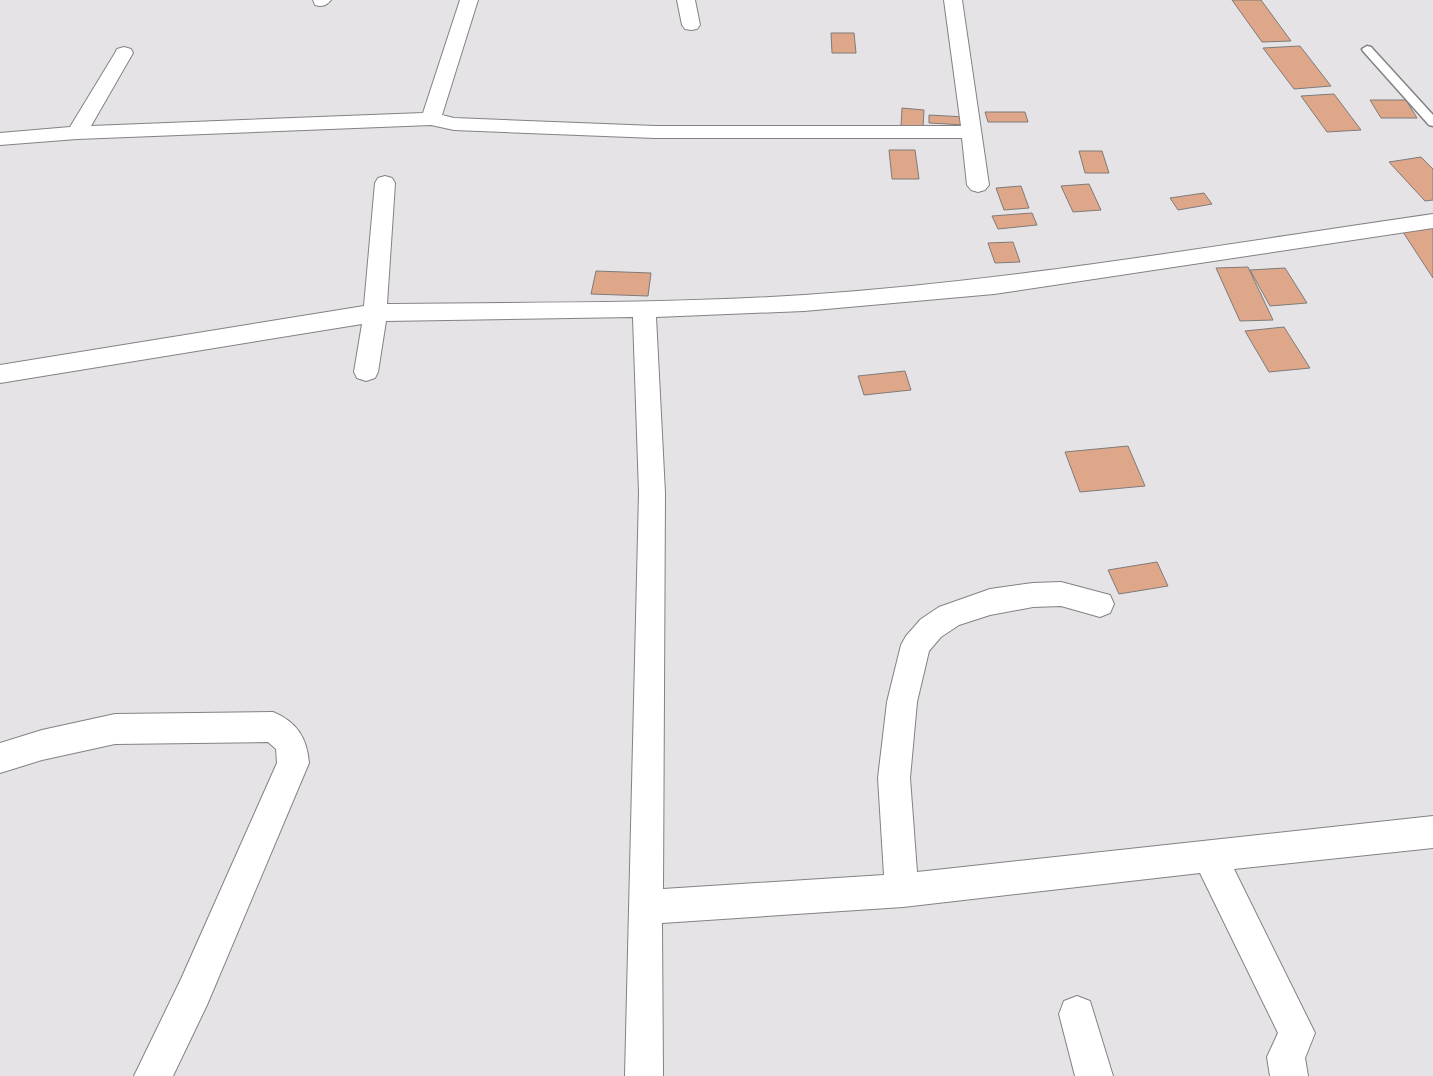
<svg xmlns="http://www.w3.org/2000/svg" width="1433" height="1076" font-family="Karla,sans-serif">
<rect width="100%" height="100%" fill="#e5e3e6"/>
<path fill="#dea78a" stroke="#7e7b79" d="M1232 0H1261L1291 41 1262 42Z
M831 33H854L856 53H832Z
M1300 46 1331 86 1294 89 1263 48Z
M1334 94 1361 130 1327 132 1301 96Z
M1370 100H1406L1417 118H1381Z
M902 108 924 110 923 127 901 126Z
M985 112H1025L1028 122H988Z
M929 115 965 117V125L929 123Z
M889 150H915L919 179H892Z
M1079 151H1102L1109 173H1085Z
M1421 157 1433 169V200L1425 201 1389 162Z
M1089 184 1101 210 1073 212 1061 186Z
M1021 186 1029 208 1004 210 996 188Z
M1204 193 1212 204 1178 210 1170 198Z
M1032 213 1037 225 998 229 992 216Z
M1433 228V278L1401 229Z
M1013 242 1020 262 995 263 988 243Z
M1248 267 1273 320 1240 321 1216 268Z
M1285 268 1307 303 1270 306 1250 270Z
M596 271 651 273 648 296 591 294Z
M1284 327 1310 368 1269 372 1245 331Z
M905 371 911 390 864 395 858 376Z
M1128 446 1145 486 1080 492 1065 452Z
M1157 562 1168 586 1119 594 1108 570Z"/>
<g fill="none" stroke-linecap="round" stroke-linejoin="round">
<g stroke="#838184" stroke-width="3">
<path id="service" d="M1367 46 1371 47 1433 115V126L1429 125 1363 51 1362 49Z"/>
</g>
<g stroke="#838184" stroke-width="2">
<path id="minor" d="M313 0H331C326 6 322 7 315 5Z
M460 0H478L442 115 454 118 655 126H961L944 0H962L989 185 985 190 978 192 971 190 967 185 962 138H655L454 130 431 125 77 139 0 145V133L70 127 115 53 117 49 124 47 131 49 133 53 91 126 423 113Z
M677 0H695L700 25 697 29 691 30 685 29 682 25Z
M385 176 392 178 395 183 387 304C526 302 666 304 804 295 1015 281 1224 244 1433 214V228L994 294 804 311 656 317 665 493 663 889 884 875 878 778 887 702 901 645 906 636 921 619 939 607 990 589 1033 583 1061 582 1110 595 1114 604 1110 613 1100 617 1061 606 1033 607 990 615 959 625 941 637 929 651 917 702 910 778 917 872 1433 816V848L1234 869 1315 1033 1305 1058 1308 1076H1270L1267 1057 1278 1033 1200 873 903 907 662 923 663 1076H625L639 493 633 317 386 321 378 372 375 378 366 381 357 378 354 372 362 324 0 383V365L364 306 375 183 378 178Z
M273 712C297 722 307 738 309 763L207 1005 173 1076H134L181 979 277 763 276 749 268 742 115 744 42 760 0 773V743L42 730 115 714Z
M1077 996 1090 1001 1113 1076H1075L1059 1014 1064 1001Z"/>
</g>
<use href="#service" fill="#fff" fill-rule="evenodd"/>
<use href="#minor" fill="#fff" fill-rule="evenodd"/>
</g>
</svg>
